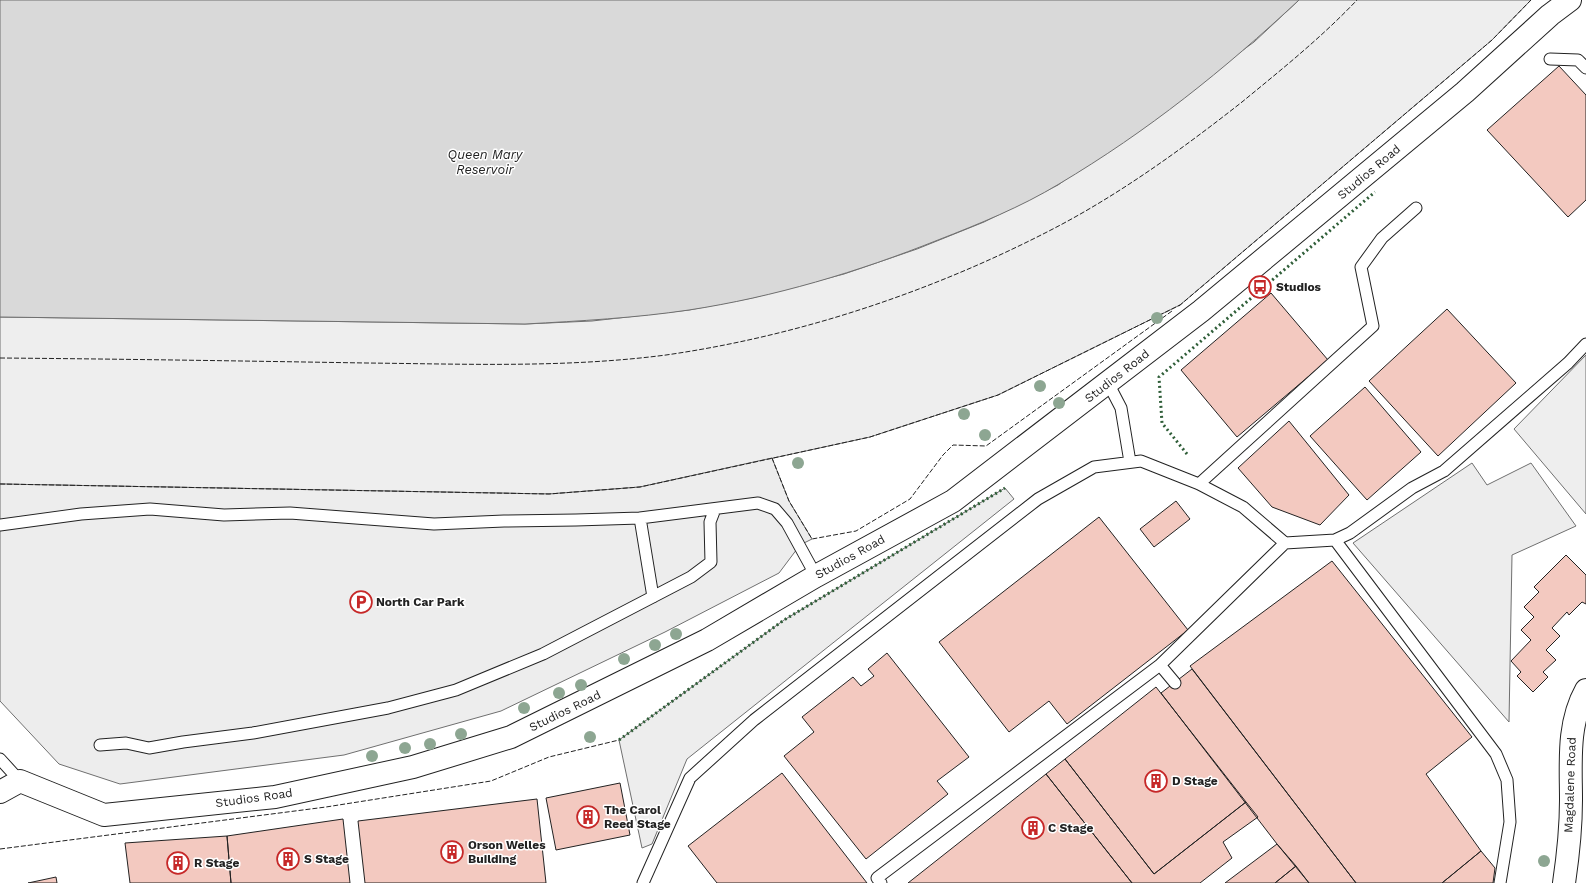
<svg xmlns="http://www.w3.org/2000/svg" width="1586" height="883" font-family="'Work Sans',sans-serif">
<rect width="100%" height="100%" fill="#fff"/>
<path fill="#eee" stroke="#6f6f6f" d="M1299 0H1531L1492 40 1180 305 998 395 870 437 640 487 549 494 0 484V317L525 324 592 321 689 310 752 298 844 274 917 249 984 222 1058 185 1254 42Z
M1586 355V514L1514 429Z"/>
<path fill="#ededed" stroke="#6f6f6f" d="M772 458 789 501 812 539 800 545 779 573 665 632 501 711 344 755 120 784 59 764 0 701V484L549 494 640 487Z
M1472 463 1487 485 1531 463 1576 526 1512 555 1509 722 1353 543Z
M1005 488 1014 499 687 759 652 844 642 848 619 740 784 620Z"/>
<path fill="#d9d9d9" stroke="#6f6f6f" d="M0 0H1299C1224 70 1148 131 1059 184 1021 207 979 224 938 240 858 272 774 297 689 310 635 318 580 321 525 324L0 317Z"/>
<path fill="#f3c9c0" stroke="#222" d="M1559 66 1586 95V200L1568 217 1487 130Z
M1271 293 1328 360 1237 437 1181 370Z
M1447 309 1516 383 1438 456 1369 381Z
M1365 387 1421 452 1367 500 1310 436Z
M1289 421 1349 495 1320 525 1272 507 1238 468Z
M1176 501 1190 519 1154 547 1140 529Z
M1099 517 1188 630 1067 724 1049 701 1009 732 939 642Z
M1566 555 1586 575V604L1582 602 1569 615 1567 612 1552 628 1560 636 1546 650 1556 660 1543 672 1548 677 1533 692 1517 676 1521 672 1511 661 1531 640 1521 630 1534 617 1524 607 1539 592 1534 587Z
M1332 561 1472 737 1426 774 1481 851 1442 883H1356L1190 666Z
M887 653 969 757 937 781 948 794 866 859 784 756 814 732 802 717 853 677 861 686 874 676 868 669Z
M1192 669 1356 883H1309L1277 844 1161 693Z
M1156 687 1246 802 1154 874 1065 759Z
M1065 759 1154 874 1246 802 1258 817 1223 842 1232 858 1200 883H1132L1046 774Z
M782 773 867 883H717L688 846Z
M1046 774 1132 883H908Z
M620 783 630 835 556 850 546 798Z
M537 799 546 883H365L358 821Z
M343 819 350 883H231L227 836Z
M227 836 231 883H130L125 843Z
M1277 844 1296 866 1275 883H1225Z
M1481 851 1495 868 1493 883H1442Z
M1296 866 1309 883H1275Z
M56 877 57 883H28Z"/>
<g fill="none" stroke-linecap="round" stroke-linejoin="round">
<g stroke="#222" stroke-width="13">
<path id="service" d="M1550 59 1578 60 1586 68
M1108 383 1121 408 1130 462
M1199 484 1373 326 1361 267 1382 238 1416 208
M640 518 653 597
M0 525 81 514 150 509 224 515 290 513 434 524 504 521 576 520 640 518 758 503 775 509 787 523 816 576
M1335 540 1350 533 1412 488 1444 471 1568 363 1586 344
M1160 665 1175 683
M100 745 126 743 149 748 183 742 253 733 388 708 456 690 543 654 691 577 711 562 710 522 715 509
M0 759 20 781
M643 883 690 778 754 720 1038 499 1094 467 1141 461 1199 484 1243 507 1285 543
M881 883 877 878 1160 665 1285 543 1335 540 1496 754 1507 780 1510 822 1500 883"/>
</g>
<g stroke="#222" stroke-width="24">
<path id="minor" d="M0 792 20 781 104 815 275 797 413 767 511 737 707 640 816 576 953 501 1201 311 1465 92 1550 15 1570 0
M1564 883C1568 856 1571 827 1571 800 1571 763 1567 724 1586 690"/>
</g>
<use href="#service" stroke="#fff" stroke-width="11"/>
<use href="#minor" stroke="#fff" stroke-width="22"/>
<path stroke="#2f5e38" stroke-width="3" stroke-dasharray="2 3" stroke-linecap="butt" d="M1187 454 1162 423 1159 377 1375 192
M619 740 784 620 1005 488"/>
<path stroke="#222" stroke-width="1" stroke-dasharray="5 2" stroke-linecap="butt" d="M1179 306 1492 40 1531 0
M0 358C122 359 244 361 366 363 466 364 566 368 666 355 798 336 928 293 1047 232 1116 197 1181 150 1242 102 1281 70 1322 37 1357 0
M772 458 789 501 812 539 856 531 910 499 943 455 953 445 986 446 1172 311
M0 484 549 494 640 487 870 437 998 395 1180 305
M0 849 326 807 491 781 549 757 619 740"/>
</g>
<g fill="#8da692">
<circle cx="1157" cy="318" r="6"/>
<circle cx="1040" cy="386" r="6"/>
<circle cx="1059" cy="403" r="6"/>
<circle cx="964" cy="414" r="6"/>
<circle cx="985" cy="435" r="6"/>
<circle cx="798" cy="463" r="6"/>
<circle cx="676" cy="634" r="6"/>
<circle cx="655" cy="645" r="6"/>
<circle cx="624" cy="659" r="6"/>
<circle cx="581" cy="685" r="6"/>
<circle cx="559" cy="693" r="6"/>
<circle cx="524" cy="708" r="6"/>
<circle cx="461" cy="734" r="6"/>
<circle cx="590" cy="737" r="6"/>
<circle cx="430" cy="744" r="6"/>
<circle cx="405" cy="748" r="6"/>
<circle cx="372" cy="756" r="6"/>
<circle cx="1544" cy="861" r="6"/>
</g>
<defs>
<g id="bus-ring" transform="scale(1.15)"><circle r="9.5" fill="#fff" stroke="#c62828" stroke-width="1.5"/><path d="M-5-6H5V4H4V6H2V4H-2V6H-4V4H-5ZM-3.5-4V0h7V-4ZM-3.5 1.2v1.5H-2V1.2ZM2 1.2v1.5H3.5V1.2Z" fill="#c62828"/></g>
<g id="parking-ring" transform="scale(1.15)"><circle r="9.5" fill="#fff" stroke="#c62828" stroke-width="1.5"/><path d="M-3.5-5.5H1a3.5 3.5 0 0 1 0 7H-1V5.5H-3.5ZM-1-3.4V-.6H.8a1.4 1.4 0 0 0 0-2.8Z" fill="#c62828"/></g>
<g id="building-ring" transform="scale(1.15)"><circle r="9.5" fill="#fff" stroke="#c62828" stroke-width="1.5"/><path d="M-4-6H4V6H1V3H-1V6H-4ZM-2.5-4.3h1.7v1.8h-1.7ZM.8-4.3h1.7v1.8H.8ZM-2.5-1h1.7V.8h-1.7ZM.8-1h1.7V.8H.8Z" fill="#c62828"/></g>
</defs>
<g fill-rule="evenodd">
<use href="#bus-ring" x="1260" y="287"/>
<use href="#parking-ring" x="361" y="602"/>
<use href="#building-ring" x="1156" y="781"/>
<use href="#building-ring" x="588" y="817"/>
<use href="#building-ring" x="1033" y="828"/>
<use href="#building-ring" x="452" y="852"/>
<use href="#building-ring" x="288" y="859"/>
<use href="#building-ring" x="178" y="863"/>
</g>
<g text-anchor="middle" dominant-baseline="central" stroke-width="3" stroke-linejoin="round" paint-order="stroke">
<g font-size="12" fill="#222" stroke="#fff">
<text transform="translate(1369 172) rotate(-40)">Studios Road</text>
<text transform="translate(1117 376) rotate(-38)">Studios Road</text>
<text transform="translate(850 557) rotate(-29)">Studios Road</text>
<text transform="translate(565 711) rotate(-26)">Studios Road</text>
<text transform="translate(1570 785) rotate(-88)">Magdalene Road</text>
<text transform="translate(254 798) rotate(-8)">Studios Road</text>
</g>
<g font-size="12" font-weight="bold" fill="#222" stroke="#fff" text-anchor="start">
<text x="1276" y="287">Studios</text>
<text x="376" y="602">North Car Park</text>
<text x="1172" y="781">D Stage</text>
<text x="604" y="810">The Carol<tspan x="604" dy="14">Reed Stage</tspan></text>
<text x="1048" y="828">C Stage</text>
<text x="468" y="845">Orson Welles<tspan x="468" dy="14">Building</tspan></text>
<text x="304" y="859">S Stage</text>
<text x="194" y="863">R Stage</text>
</g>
<g font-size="13" font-style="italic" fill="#222" stroke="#fff">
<text x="485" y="154">Queen Mary<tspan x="485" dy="15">Reservoir</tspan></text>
</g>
</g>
</svg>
